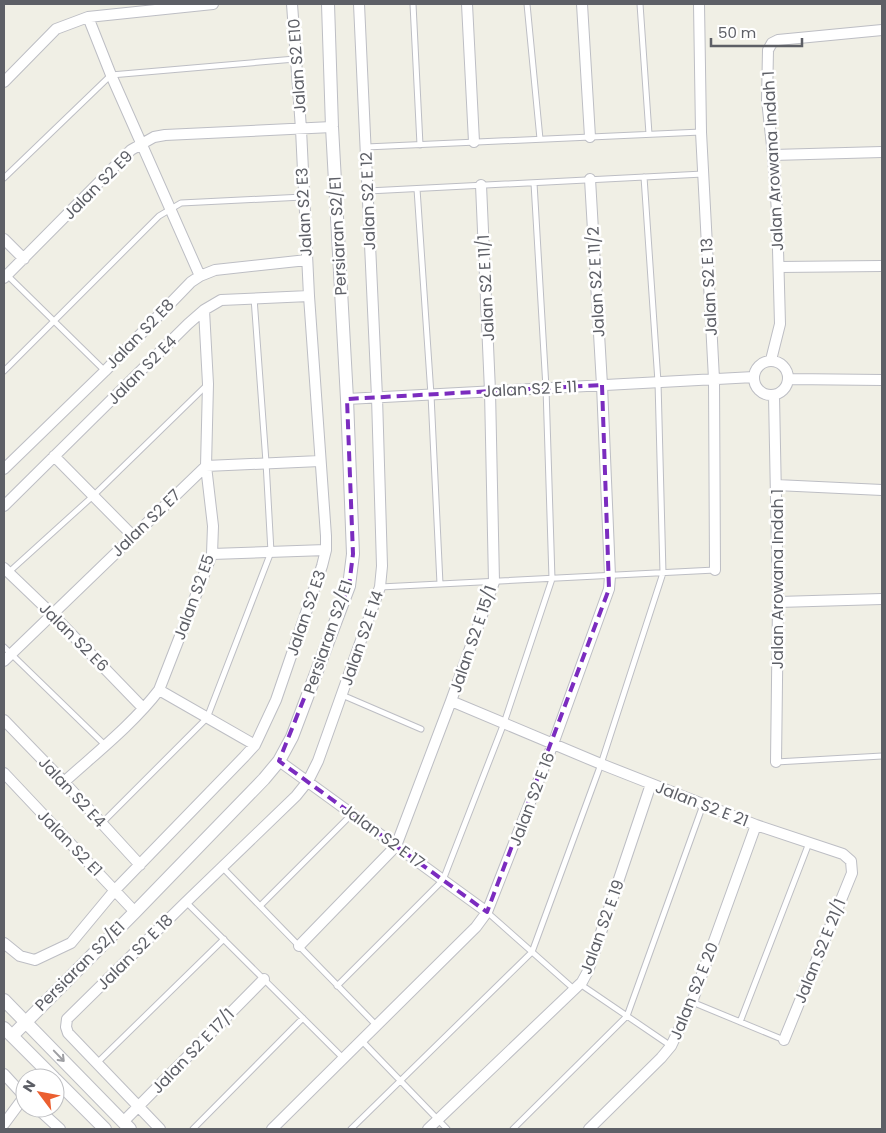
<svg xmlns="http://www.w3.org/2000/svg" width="886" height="1133" font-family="Poppins,sans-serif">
<rect width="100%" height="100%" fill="#f0efe5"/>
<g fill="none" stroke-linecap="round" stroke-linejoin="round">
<g stroke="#bdbec4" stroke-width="7">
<path id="service" d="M413 4 420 145
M527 4 540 139
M640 4 649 134
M366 147 701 132
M4 178 111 75 295 59
M417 189 431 395 440 584
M368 191 703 174
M7 275 105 371
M4 371 159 216 181 203 303 197
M9 572 93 496 208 384
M380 587 715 570
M4 647 105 745
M342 695 421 729
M776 762 882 756
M102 823 207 718 271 552 266 462 254 298
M222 867 377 1026
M186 902 343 1058
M260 906 352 814
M487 912 575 990
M580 984 671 1046
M337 986 443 880 504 723 552 579 546 388 534 183
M692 1002 784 1040
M740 1022 809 843
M362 1041 447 1129
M97 1063 224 939
M193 1129 303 1018
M351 1129 532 952 601 764 663 573 658 382 644 177
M513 1129 627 1016 703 805"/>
</g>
<g stroke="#bdbec4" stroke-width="12">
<path id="minor" d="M467 4 474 142
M582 4 590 137
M699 4 701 132 714 379 715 570
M88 17 111 75 200 276
M4 82 56 29 88 17 213 4
M773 155 882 152
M4 239 24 259
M779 267 882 266
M4 278 131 150 154 137 165 135 332 127
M771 360 780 324 777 212 773 155 767 100 768 50 772 43 778 40 882 30
M754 378a17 17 0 1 1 34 0a17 17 0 1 1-34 0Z
M789 379 882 380
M774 395 778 602 776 762
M347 399 754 377
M54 456 133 536
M4 469 105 371 191 282 200 276 215 270 307 260
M776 485 882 490
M4 506 188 324 204 310 221 300 309 296
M212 554 326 550
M4 568 53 615 143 708
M778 602 882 599
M4 661 206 466 320 461
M159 690 255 745
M451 701 601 764 756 825 843 854 851 861 852 873 784 1040
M4 720 64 782 140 865
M279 761 487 912
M4 773 135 912
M64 782C96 753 133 724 159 690L212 554 213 526 206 466 208 384 204 310
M4 943 20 956 35 960 71 943 115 890 244 757 255 745 276 700 322 566 326 550V536L309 296 301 129 292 4
M299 946 396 846 451 701 494 582 490 391 481 185
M4 1074 25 1097
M37 1108 60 1129
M123 1122 264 979
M4 1124 24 1097
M160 1129 68 1033 66 1027 67 1019 186 902 296 796 308 781 318 761 380 587 382 566 377 397 359 4
M272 1129 476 927 487 912 553 744 609 589 610 576 602 385 590 179
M428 1129 582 982 588 971 651 784
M589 1129 661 1058 671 1046 692 1002 756 825"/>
</g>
<g stroke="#bdbec4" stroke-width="14">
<path id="tertiary" d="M4 1000 130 1129
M4 1028 54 1078
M12 1036 135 912 264 779 279 761 292 737 349 586 353 554 347 399 332 127 328 4
M55 1079 105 1129"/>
</g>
<use href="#service" stroke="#fff" stroke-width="5"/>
<use href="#minor" stroke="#fff" stroke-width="10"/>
<use href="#tertiary" stroke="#fff" stroke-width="12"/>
</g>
<defs><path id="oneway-shaft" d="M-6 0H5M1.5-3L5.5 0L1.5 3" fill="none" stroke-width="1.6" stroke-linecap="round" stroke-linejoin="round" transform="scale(1.25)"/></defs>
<use stroke="#9e9fa3" href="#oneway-shaft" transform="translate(59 1056) rotate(46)"/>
<path fill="none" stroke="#7b2cbf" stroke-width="4" stroke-dasharray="10 6" stroke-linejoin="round" d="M602 385 609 589 487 912 279 761 349 586 353 554 347 399Z"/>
<g text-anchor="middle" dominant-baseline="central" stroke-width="5" stroke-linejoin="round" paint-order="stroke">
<g font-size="16" fill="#5d5f66" stroke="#fff">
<text transform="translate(297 66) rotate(-94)">Jalan S2 E10</text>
<text transform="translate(773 161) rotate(-93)">Jalan Arowana Indah 1</text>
<text transform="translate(98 185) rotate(-45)">Jalan S2 E9</text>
<text transform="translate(368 201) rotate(-92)">Jalan S2 E 12</text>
<text transform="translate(304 212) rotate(-93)">Jalan S2 E3</text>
<text transform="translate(338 236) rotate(-93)">Persiaran S2/E1</text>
<text transform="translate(596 282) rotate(-93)">Jalan S2 E 11/2</text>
<text transform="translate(709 287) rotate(-93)">Jalan S2 E 13</text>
<text transform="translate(486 288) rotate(-93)">Jalan S2 E 11/1</text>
<text transform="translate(140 334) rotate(-46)">Jalan S2 E8</text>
<text transform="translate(142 370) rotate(-45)">Jalan S2 E4</text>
<text transform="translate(530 389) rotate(-3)">Jalan S2 E 11</text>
<text transform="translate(146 523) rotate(-44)">Jalan S2 E7</text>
<text transform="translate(777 579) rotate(-90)">Jalan Arowana Indah 1</text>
<text transform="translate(194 597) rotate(-70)">Jalan S2 E5</text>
<text transform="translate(306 613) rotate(-71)">Jalan S2 E3</text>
<text transform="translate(74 637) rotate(45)">Jalan S2 E6</text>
<text transform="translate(328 637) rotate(-71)">Persiaran S2/E1</text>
<text transform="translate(362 638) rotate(-71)">Jalan S2 E 14</text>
<text transform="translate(473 639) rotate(-71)">Jalan S2 E 15/1</text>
<text transform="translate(72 792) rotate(47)">Jalan S2 E4</text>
<text transform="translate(532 799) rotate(-69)">Jalan S2 E 16</text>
<text transform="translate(702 804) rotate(21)">Jalan S2 E 21</text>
<text transform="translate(383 836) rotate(36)">Jalan S2 E 17</text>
<text transform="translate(70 843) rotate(46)">Jalan S2 E1</text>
<text transform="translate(602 927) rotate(-70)">Jalan S2 E 19</text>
<text transform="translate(820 951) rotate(-68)">Jalan S2 E 21/1</text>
<text transform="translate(135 952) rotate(-45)">Jalan S2 E 18</text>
<text transform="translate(80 966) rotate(-45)">Persiaran S2/E1</text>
<text transform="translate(694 991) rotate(-68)">Jalan S2 E 20</text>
<text transform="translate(193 1051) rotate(-46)">Jalan S2 E 17/1</text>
</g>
</g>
<rect width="886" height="1133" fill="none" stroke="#5d5f66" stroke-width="10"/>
<g transform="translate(40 1093) rotate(302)"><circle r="24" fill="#ffffff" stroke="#bebfc2"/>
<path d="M0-4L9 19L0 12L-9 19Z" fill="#eb5f30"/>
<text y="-8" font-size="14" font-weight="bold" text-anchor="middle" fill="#5d5f66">N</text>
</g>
<path d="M711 38v8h91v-8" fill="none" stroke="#5d5f66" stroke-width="2.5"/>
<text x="718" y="38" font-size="15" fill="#5d5f66" stroke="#ffffff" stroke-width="4" paint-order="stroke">50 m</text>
</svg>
